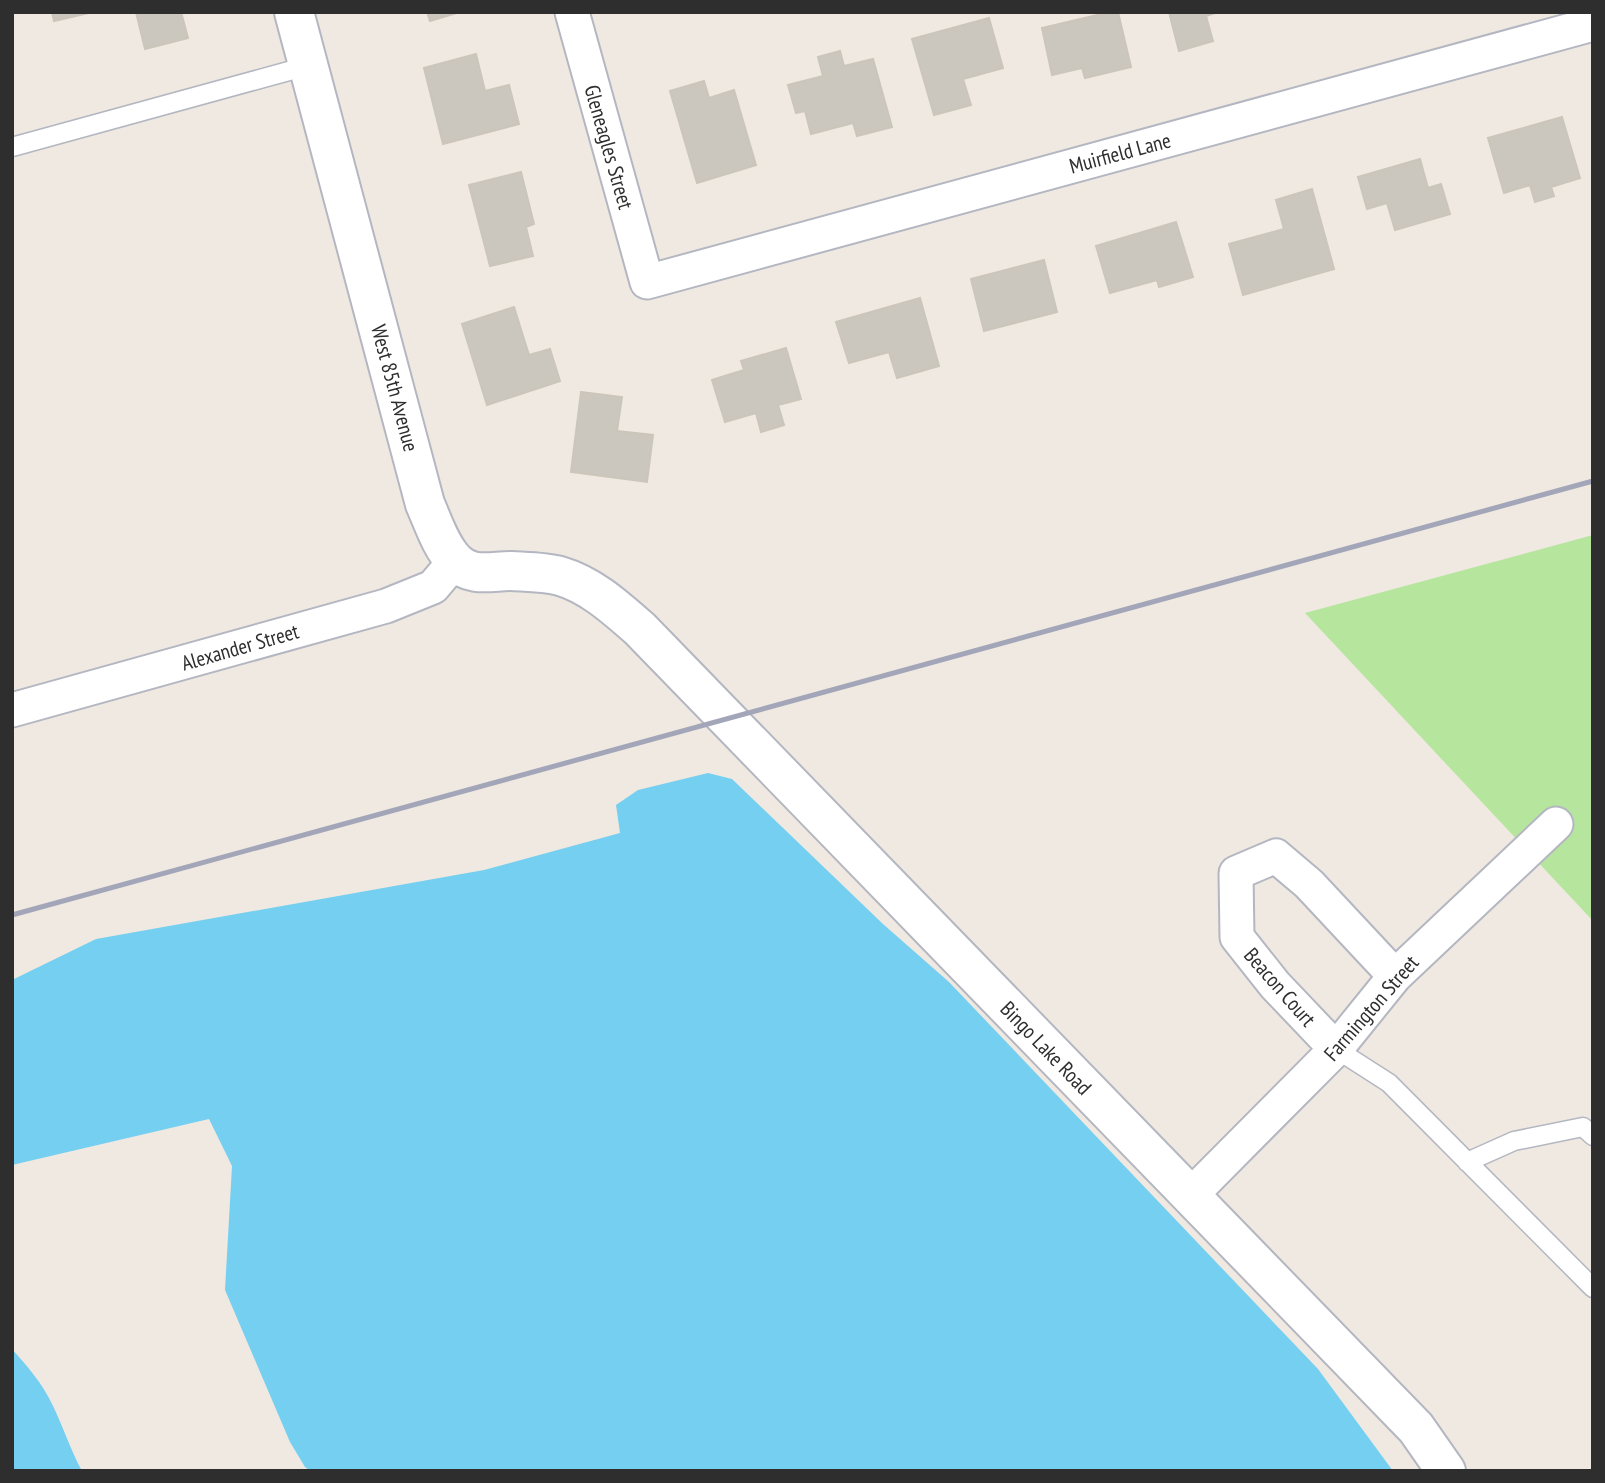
<svg xmlns="http://www.w3.org/2000/svg" width="1605" height="1483" font-family="'PT Sans Narrow',sans-serif">
<rect width="100%" height="100%" fill="#efe9e1"/>
<path fill="#b6e59e" d="M1593 535V921L1305 613Z"/>
<path fill="#75cff0" d="M708 773 732 779 883 924 949 982 1318 1369 1393 1471H310L305 1467 290 1442 225 1290 232 1166 209 1119 12 1165V980L96 939 484 870 620 833 616 805 638 790Z
M12 1349C28 1367 42 1383 52 1404 63 1426 70 1449 82 1471H12Z"/>
<path fill="#cbc7bf" stroke="#cbc5ba" stroke-width="2" d="M52 12H93L54 21Z
M136 12H181L188 38 145 49Z
M427 12H460L430 21Z
M1110 12H1118L1131 67 1085 78 1082 68 1052 75 1042 28Z
M1169 12H1218L1206 16 1213 41 1179 51Z
M989 18 1003 68 963 79 971 105 934 115 912 39Z
M840 51 844 66 873 59 892 127 857 136 853 123 811 134 805 111 796 113 788 85 823 76 818 57Z
M476 54 485 91 509 85 519 124 443 144 424 68Z
M704 81 709 98 734 90 756 165 697 183 670 91Z
M1562 117 1580 178 1551 187 1554 196 1535 202 1530 185 1504 193 1488 138Z
M1420 159 1428 188 1441 184 1450 214 1395 230 1387 203 1367 209 1358 177Z
M521 172 534 224 526 227 533 256 490 266 469 185Z
M1312 189 1334 269 1243 295 1229 244 1284 229 1276 200Z
M1176 222 1193 277 1159 287 1157 280 1110 293 1096 246Z
M1044 260 1057 312 984 331 971 279Z
M920 298 939 366 897 378 889 352 849 363 836 322Z
M514 307 529 355 550 349 560 381 487 405 462 324Z
M786 348 801 399 778 405 784 425 761 432 756 413 725 422 712 380 744 370 741 361Z
M581 392 622 397 617 431 653 435 647 482 571 472Z"/>
<g fill="none" stroke-linecap="round" stroke-linejoin="round">
<g stroke="#b4b7c1" stroke-width="21">
<path id="lane" d="M12 147 307 66
M1336 1049 1389 1083 1593 1288
M1467 1162 1514 1141 1583 1127 1593 1136"/>
</g>
<g stroke="#b4b7c1" stroke-width="37">
<path id="street" d="M572 12 647 282 1593 24
M12 710 386 606 433 587 455 561
M1336 1049 1275 985 1237 937 1236 873 1276 856 1309 884 1395 976
M1190 1196 1336 1049 1395 976 1556 824"/>
</g>
<g stroke="#b4b7c1" stroke-width="42">
<path id="secondary" d="M294 12 425 504C433 522 441 547 455 561 471 578 491 571 511 571 527 572 545 572 560 576 591 585 616 608 640 629L1416 1428 1446 1471"/>
</g>
<use href="#lane" stroke="#fff" stroke-width="18"/>
<use href="#street" stroke="#fff" stroke-width="33"/>
<use href="#secondary" stroke="#fff" stroke-width="38"/>
<path stroke="#a3a6b8" stroke-width="5" d="M12 915 1593 481"/>
</g>
<g text-anchor="middle" dominant-baseline="central" stroke-width="5" stroke-linejoin="round" paint-order="stroke">
<g font-size="21" fill="#2e2e2e" stroke="#fff">
<text transform="translate(609 147) rotate(74)">Gleneagles Street</text>
<text transform="translate(1120 153) rotate(-15)">Muirfield Lane</text>
<text transform="translate(395 388) rotate(75)">West 85th Avenue</text>
<text transform="translate(240 647) rotate(-16)">Alexander Street</text>
<text transform="translate(1280 987) rotate(49)">Beacon Court</text>
<text transform="translate(1371 1008) rotate(-49)">Farmington Street</text>
<text transform="translate(1046 1048) rotate(46)">Bingo Lake Road</text>
</g>
</g>
<rect width="1605" height="1483" fill="none" stroke="#2e2e2e" stroke-width="28"/>
</svg>
